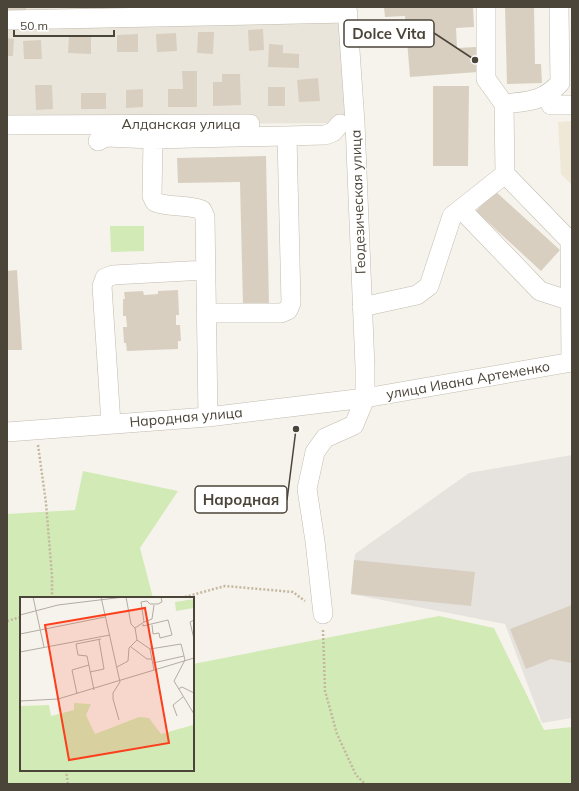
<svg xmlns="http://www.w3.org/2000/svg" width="579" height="791" font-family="Mulish,sans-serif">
<rect width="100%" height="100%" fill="#f6f3ec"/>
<path fill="#eae5da" d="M7 7H347L355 123 7 125Z"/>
<path fill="#e6e2dd" d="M572 455V718L542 723 505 624 351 594 355 554 469 473Z"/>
<path fill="#efe8d6" d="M572 121V185L561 174 558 122Z"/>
<path fill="#d2eab5" d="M110 226H144V251L111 252Z
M83 471 178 491 140 548 153 598H21V770H193V664L439 616 494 628 544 730 572 727V784H7V514L75 510Z"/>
<path fill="#d8cfc1" d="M7 7H26V10H7Z
M100 7H157V10L100 12Z
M384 7H473L474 27 456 28 457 48 476 47 478 72 410 77 405 16 385 17Z
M505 7H534L535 64H541L542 83 507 84Z
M263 29 264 50 249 51 248 30Z
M198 32H214L213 54 197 53Z
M176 33 177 51 157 52 156 34Z
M138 34V52H117V35Z
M69 37H91V54L68 53Z
M7 38 14 39 13 56H7Z
M41 40 42 59H24L23 41Z
M269 44 283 45V53L299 54V68L268 67Z
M182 71H197V107H168V89H183Z
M222 74H240L241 105 213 106V82H222Z
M318 78 320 101 299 102 297 80Z
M35 85H52L53 109 36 110Z
M433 86H469L468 166H433Z
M268 87H285V106H268Z
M143 89V107L126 108V90Z
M81 93H106V109H81Z
M266 156 269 305H243L240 182 178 183 177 158Z
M495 191 560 250 541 271 476 211Z
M17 270 22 350H7V271Z
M178 290 179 315H176V325H180L181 341H178V349L127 351 126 343H124L123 327H127L126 316H123V299H125L124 292 143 291 144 295 158 294V291Z
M354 560 475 572 471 606 351 594Z
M572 605V663L551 659 526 669 510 629Z"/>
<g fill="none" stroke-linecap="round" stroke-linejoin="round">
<g stroke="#c2bbae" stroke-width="20">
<path id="minor" d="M486 7V79L504 104 505 174 570 241H572
M7 20 348 13
M551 92V105H572
M504 104C529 101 542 102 560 83L559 7
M7 125 250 124
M98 141 106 137 153 139
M461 209 540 291 571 301
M570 241 571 362
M362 307 417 295 429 286 452 216 505 174
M206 313H281L288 310 291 303 287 136
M208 417 205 217 202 210C187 204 170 208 155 202L152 196 153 139 325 135 333 132 340 124
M111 424 102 286 105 278 113 275 206 270
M7 432 208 417 365 398 572 362
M323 614 315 541 307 489 315 452 325 438 354 425 365 398V368L355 123 347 7"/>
</g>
<path stroke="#c4b79f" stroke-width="2.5" stroke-dasharray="2 2" stroke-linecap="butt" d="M38 445 46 503 52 576V598
M181 598 225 586 293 592 305 601
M7 621 21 617
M323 630 325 691 337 734 356 775 365 784
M66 770 68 784"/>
<use href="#minor" stroke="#fff" stroke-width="19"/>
</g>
<g text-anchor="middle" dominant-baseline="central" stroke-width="3" stroke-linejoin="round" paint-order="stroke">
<g font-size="14" fill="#4b4439" stroke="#fff">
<text x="181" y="124">Алданская улица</text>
<text transform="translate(358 202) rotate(-92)">Геодезическая улица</text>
<text transform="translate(468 380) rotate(-10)">улица Ивана Артеменко</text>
<text transform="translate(186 417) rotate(-5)">Народная улица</text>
</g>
</g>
<g transform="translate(20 597)">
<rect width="174" height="174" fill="#f6f3ec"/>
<path d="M174 2V11L156 14 155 5ZM54 106 71 107 66 118 75 137 119 120 129 121 141 137 173 128V171L171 174H0V109L29 108 31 119 54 113Z" fill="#d2eab5"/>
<path fill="none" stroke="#b2ada4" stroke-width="1" d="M13 0 24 50M81 0 100 85 93 96V102L99 123M106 0 111 27 115 31 117 43 130 52 161 47 165 63 154 84 174 117M0 18 38 8 104 0M174 23 170 25 174 42M124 25 132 22 134 8M123 27V29L148 23 152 38 140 41 139 36 133 37 132 28M115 31 124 25 121 5 127 4 130 7H138L142 5 141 0M0 37 85 20M111 50 127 62H132M130 52 134 73M0 55 90 38M133 66 164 59M97 70 108 64 109 51 117 43M70 75 84 72 79 43M158 92 162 90 174 96M74 93 67 59 58 58 56 47 81 42M57 97 52 73 69 68M0 104 38 102 174 61M157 119 153 108 163 100"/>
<path fill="#fc3f1d" fill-opacity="0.15" stroke="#fc3f1d" stroke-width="2" d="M125 11 149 146 49 163 25 28Z"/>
<rect width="174" height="174" fill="none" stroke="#4b4439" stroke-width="2"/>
</g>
<path fill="none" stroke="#4b4439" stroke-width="1.5" d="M475 60L434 33M296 429L287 500"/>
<g fill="#4b4439" stroke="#fff" stroke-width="1.5">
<circle cx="475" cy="60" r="4"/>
<circle cx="296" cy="429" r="4"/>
</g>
<g fill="#fff" stroke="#4b4439" stroke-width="1.5">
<rect x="344" y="20" width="90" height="27" rx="4"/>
<rect x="195" y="486" width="92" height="27" rx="4"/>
</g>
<g font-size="15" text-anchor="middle" font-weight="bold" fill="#4b4439">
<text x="389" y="39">Dolce Vita</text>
<text x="241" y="505">Народная</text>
</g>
<rect width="579" height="791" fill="none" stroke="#4b4439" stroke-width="16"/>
<path d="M14 30v6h100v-6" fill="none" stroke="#4b4439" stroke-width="2"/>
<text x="20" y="30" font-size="12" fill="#4b4439" stroke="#ffffff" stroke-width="3" paint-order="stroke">50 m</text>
</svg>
